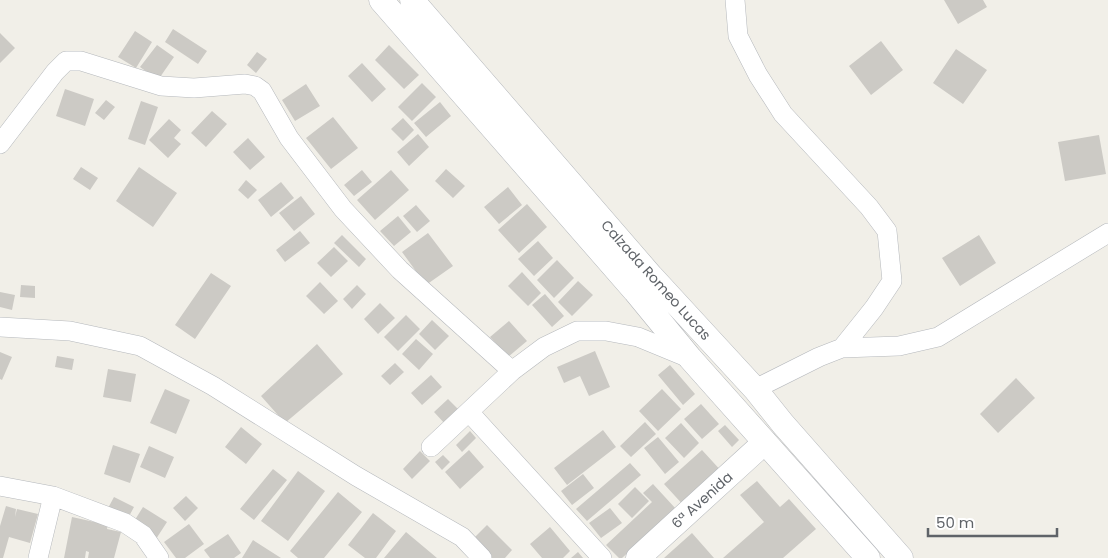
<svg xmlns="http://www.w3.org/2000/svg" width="1108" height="558" font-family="Poppins,sans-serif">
<rect width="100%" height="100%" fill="#f1efe8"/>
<path fill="#cccac5" d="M944 0H983L987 7 958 24Z
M173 29 207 51 198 64 165 42Z
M135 31 152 42 136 68 118 57Z
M0 33 15 48 0 63Z
M881 41 903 70 871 95 849 66Z
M157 45 174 57 158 80 140 67Z
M389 45 419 75 404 89 375 60Z
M956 49 987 70 963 104 933 83Z
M257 52 267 59 256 73 247 65Z
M362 63 386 89 372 102 348 76Z
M422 83 436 97 412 121 398 107Z
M306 84 320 106 295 121 282 100Z
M65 89 94 99 85 126 56 116Z
M106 100 115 107 104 120 95 113Z
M141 101 158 107 145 145 128 139Z
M440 102 451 116 426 137 414 123Z
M212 111 227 124 206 147 191 133Z
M333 117 358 148 331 169 306 138Z
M403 118 414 130 403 141 391 129Z
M169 119 181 130 174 138 181 144 168 158 149 140Z
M418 134 429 147 409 166 397 152Z
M1099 135 1106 174 1065 181 1058 142Z
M248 138 265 157 250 170 233 152Z
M81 167 98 178 90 190 73 179Z
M139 167 177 193 153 227 116 201Z
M446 169 465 186 453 198 435 181Z
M362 170 372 182 354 196 344 185Z
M391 170 409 190 375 220 357 200Z
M246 180 257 190 248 199 238 190Z
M281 182 294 198 271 217 258 200Z
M508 187 522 205 499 224 484 207Z
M301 196 315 214 294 231 279 213Z
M527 204 547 227 519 253 498 230Z
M416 205 430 221 417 232 403 216Z
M398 216 411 232 394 246 380 231Z
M300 231 310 243 285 262 276 250Z
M428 233 453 266 426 285 402 252Z
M342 235 366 259 359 267 334 243Z
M979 235 996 263 960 286 942 258Z
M538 241 553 258 534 276 518 259Z
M334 247 348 261 331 277 317 263Z
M557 260 574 278 554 298 537 280Z
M522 272 541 293 528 306 508 286Z
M211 273 231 286 195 339 175 325Z
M578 281 593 295 572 316 558 302Z
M320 282 338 301 324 314 306 296Z
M21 285 35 286V298L20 297Z
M357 285 366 294 352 309 343 299Z
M0 292 15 295 12 310 0 307Z
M545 294 564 316 552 327 532 305Z
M380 303 395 318 378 334 364 319Z
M406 315 420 329 398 351 384 337Z
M432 320 449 336 435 350 419 334Z
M509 321 527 341 508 357 490 337Z
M416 339 433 354 419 370 402 354Z
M317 344 343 374 285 423 261 396Z
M595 351 610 387 589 396 580 376 564 383 557 367Z
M0 352 12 357 2 380 0 379Z
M57 356 74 359 72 370 55 367Z
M395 363 404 372 390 385 381 376Z
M670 365 695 394 683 405 658 375Z
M108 369 136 374 131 402 103 397Z
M431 375 442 387 422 405 411 393Z
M1016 378 1035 398 998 433 980 414Z
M165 389 190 400 176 434 150 423Z
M662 389 681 409 658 431 639 411Z
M448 399 461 412 446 425 434 412Z
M701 404 719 424 702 439 684 419Z
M645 422 656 434 631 457 620 446Z
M681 423 699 443 684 458 665 438Z
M725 425 739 440 732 447 718 431Z
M241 427 262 444 246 464 225 447Z
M603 430 616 447 567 485 554 468Z
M470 431 476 438 462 452 456 445Z
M658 437 679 462 665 474 644 448Z
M113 445 140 454 130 483 104 474Z
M149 446 174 457 165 478 140 467Z
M469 450 484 467 460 489 445 472Z
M702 450 724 474 686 508 664 484Z
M420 451 430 461 412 479 403 469Z
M443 455 450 462 442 470 435 462Z
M630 463 641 475 587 521 576 509Z
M273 469 287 480 254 520 240 509Z
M298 471 325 491 288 541 261 521Z
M583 474 594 488 572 505 561 491Z
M757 481 780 507 789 499 816 529 783 558H723L764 522 740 495Z
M653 484 676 509 622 558H619L606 545 652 502 643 493Z
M635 487 649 501 632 518 618 504Z
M338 492 362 512 324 558H298L290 551Z
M186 496 198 508 185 521 173 508Z
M114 497 134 507 127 520 107 510Z
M6 506 16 509 15 517 17 509 38 514 30 543 9 537 3 558H0V526Z
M143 507 167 522 156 539 133 523Z
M610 508 622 523 601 538 589 523Z
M373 513 396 531 376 558H365L348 545Z
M72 517 108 525 107 529 121 532 114 558H88L89 552 86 551 85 558H64Z
M189 524 204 544 185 558H176L164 542Z
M487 525 512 550 505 558H488L471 541Z
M550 527 570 551 563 558H542L530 544Z
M406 532 437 558H384Z
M692 533 714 558H664Z
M228 534 241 553 234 558H210L204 550Z
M253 540 281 558H242Z
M578 552 583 558H571Z"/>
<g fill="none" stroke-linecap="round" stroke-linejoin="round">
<g stroke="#b5b8bc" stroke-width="20">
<path id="minor" d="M735 0 738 36 758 75 783 114 869 207 887 231 892 281 874 308 842 348
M0 144 55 72 66 61H81L161 86 194 88 245 84 255 86 262 91 289 138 343 209 400 270 512 371
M0 327 70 331 140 346 213 386 356 476 462 537 482 558
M755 389 819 357 842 348 899 346 938 337 1108 233
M469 412 602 558
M431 447 512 371 544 347 577 331H606L638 337 689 358
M0 486 53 496 125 523 143 535 159 558
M38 558 53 496"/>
</g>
<g stroke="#b5b8bc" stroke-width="25">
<path id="tertiary" d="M381 0 635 291 690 358 868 558
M412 0 651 276 755 389 783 424 901 558
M638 558 765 442"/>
</g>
<use href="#minor" stroke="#fff" stroke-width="19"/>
<use href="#tertiary" stroke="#fff" stroke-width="24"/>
</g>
<g text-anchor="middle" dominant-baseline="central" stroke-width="4" stroke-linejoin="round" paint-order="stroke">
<g font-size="14" fill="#5f6368" stroke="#fff">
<text transform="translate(656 280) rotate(48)">Calzada Romeo Lucas</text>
<text transform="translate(702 500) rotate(-42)">6ª Avenida</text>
</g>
</g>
<path d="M928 528v8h129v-8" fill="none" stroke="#5f6368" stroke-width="2.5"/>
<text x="936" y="528" font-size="15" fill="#5f6368" stroke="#ffffff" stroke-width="4" paint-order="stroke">50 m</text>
</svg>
